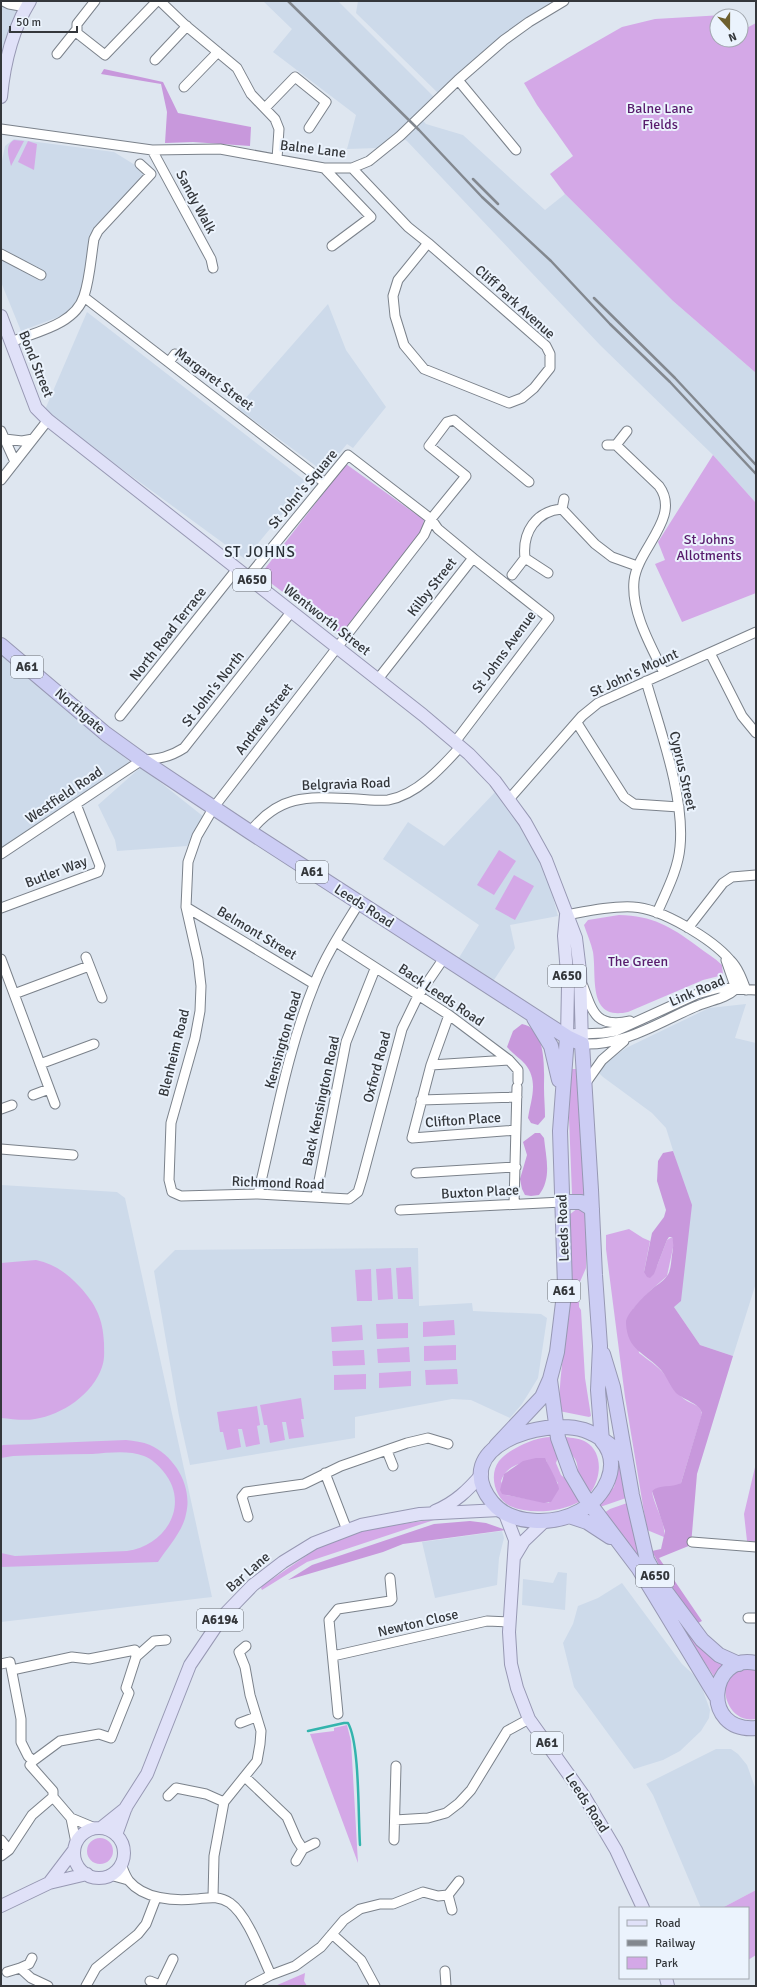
<svg xmlns="http://www.w3.org/2000/svg" width="757" height="1987" font-family="Signika,sans-serif">
<rect width="100%" height="100%" fill="#dee6f0"/>
<path fill="#cddaea" d="M1 1H30L1 97Z
M263 1H338L434 97 416 113 426 124 463 135 545 210 565 194 673 301 756 373V503L713 455 600 345 407 141 395 133 378 148 347 149 356 115 273 52 292 29Z
M358 1H564L438 93 356 13Z
M14 139 114 152 135 165 141 169 143 174 140 180 98 224 91 237 84 286 69 313 21 331 1 282V166L5 146Z
M328 304 346 350 386 407 353 448 347 444 324 472 237 408Z
M87 312 308 483 245 559 44 412Z
M1 654 130 762 1 848Z
M141 767 204 817 187 846 117 851 115 840 98 805Z
M497 790 525 833 541 861 550 886 558 916 510 925 515 948 492 983 457 961 479 925 383 859 408 822 444 846Z
M746 1004 735 1038 756 1043V1283L733 1356 700 1345 674 1307 676 1160 666 1128 652 1113 603 1077 597 1071 602 1065 626 1048 709 1008Z
M1 1185 117 1192 125 1198 212 1597 1 1622Z
M418 1248 419 1306 472 1303 473 1311 541 1314 547 1318 538 1378 522 1404 510 1418 471 1400 452 1399 355 1417V1438L190 1465 179 1416 154 1271 175 1250Z
M502 1531 504 1538 499 1558 497 1585 435 1598 422 1542Z
M558 1572 567 1573 565 1610 522 1605 523 1579 553 1583Z
M622 1583 682 1664 695 1676 701 1685 710 1710 709 1718 701 1731 680 1751 663 1760 634 1769 574 1687 563 1643 573 1624 578 1606 598 1598Z
M716 1749H731L738 1754 747 1765 756 1790V1890L722 1908H701L653 1795 646 1784Z"/>
<path fill="#d4a8e7" fill-rule="evenodd" d="M723 15 724 16H717V40H741V31L756 23V373L673 301 565 194 550 174 573 156 537 105 524 83 622 27 655 19Z
M14 140 24 141 11 166C9 157 4 146 14 140Z
M28 141 37 144 34 170 18 162Z
M713 455 756 503V593L682 622 655 564 665 560 658 542Z
M346 464 424 520 422 530 344 632 340 633 335 631 260 575Z
M499 850 516 861 494 895 477 885Z
M514 875 534 886 515 920 495 909Z
M619 915C653 916 670 926 697 946 706 953 715 958 722 965L723 975 703 980 628 1012C587 1021 597 977 593 952 591 943 587 934 584 925L588 920Z
M570 1069H576L579 1082 587 1198 573 1196 572 1194 569 1118Z
M578 1208 586 1213 587 1219 586 1268 579 1284V1307L581 1310 585 1378 591 1416 589 1417 559 1411C559 1368 569 1325 571 1282 572 1260 567 1237 569 1215Z
M629 1229 643 1238 650 1241 644 1272 657 1266 667 1240 672 1237 674 1243 667 1276 651 1290 633 1309 639 1353C648 1360 658 1366 665 1375 672 1383 675 1392 684 1399 692 1405 700 1404 702 1414L681 1483 676 1486 652 1491C654 1507 666 1521 664 1537L647 1530 625 1397 606 1249V1235Z
M36 1260C54 1264 67 1273 79 1286 96 1304 103 1319 104 1343 104 1351 105 1359 102 1367 93 1394 62 1415 35 1419 24 1421 12 1419 1 1418V1263Z
M411 1267 413 1299H398L396 1268Z
M391 1268 393 1299 378 1300 376 1269Z
M371 1269 372 1301H357L355 1270Z
M454 1320 455 1335 423 1337V1322Z
M408 1323V1338L377 1339 376 1324Z
M362 1325 363 1340 332 1342 331 1327Z
M456 1345V1360L424 1361V1346Z
M409 1347 410 1362 378 1363 377 1349Z
M364 1350 365 1365 333 1366 332 1351Z
M457 1369 458 1384 426 1385 425 1370Z
M411 1371V1386L379 1388V1373Z
M366 1374V1389L334 1390V1375Z
M301 1398 304 1419H301L304 1437 289 1439 286 1422H282L285 1440 270 1443 267 1425H264L260 1405Z
M257 1406 260 1425 257 1426 260 1444 246 1447 242 1429H238L241 1447 227 1450 223 1432H220L217 1412Z
M551 1437 558 1457 556 1463 561 1475 567 1480 580 1500 579 1502C560 1512 530 1515 510 1506 494 1498 489 1474 499 1461 504 1455 510 1451 516 1448 527 1442 539 1437 551 1437ZM546 1460 550 1472 558 1483 549 1503 506 1495 501 1481C507 1462 529 1461 546 1460Z
M565 1437C572 1438 580 1438 586 1442 604 1453 601 1479 590 1493L577 1474C579 1465 576 1457 568 1452Z
M126 1440C134 1441 143 1442 150 1445 175 1456 193 1487 186 1514 183 1531 168 1547 158 1562L1 1567V1553L15 1556 127 1551C166 1546 191 1504 163 1471 158 1465 152 1459 144 1456 128 1450 109 1453 92 1454 66 1454 39 1455 13 1456L1 1458V1446L3 1445Z
M756 1463V1544L747 1541 744 1514Z
M619 1466 623 1470 629 1497 600 1507 599 1505 614 1487Z
M630 1502 639 1544 729 1667 715 1678 604 1513 610 1509Z
M437 1519 307 1562 262 1590 261 1588 262 1586 328 1541 373 1528Z
M756 1667V1719C725 1725 712 1674 743 1668 747 1667 752 1667 756 1667Z
M347 1725 351 1741 358 1863 310 1734 334 1731V1728Z
M87 1851a13 13 0 1 1 26 0a13 13 0 1 1-26 0Z
M756 1890V1955L748 1960V1908H722Z
M305 1973 304 1981 307 1986H275Z"/>
<path fill="#c898dc" d="M104 69 163 82 178 113 251 127 250 146 193 142 165 143 167 112 161 84 101 74Z
M522 1024C547 1028 544 1070 544 1088 544 1098 545 1107 545 1117L538 1125 531 1123 528 1118C531 1099 539 1081 525 1064 520 1058 512 1053 507 1047L513 1031Z
M535 1133H540L544 1138C546 1158 552 1178 539 1195L531 1196 525 1195 522 1189 520 1179 527 1155 523 1142Z
M673 1151 692 1205 681 1301 674 1307 700 1345 733 1356 697 1474 691 1545 659 1558 702 1621 696 1624 666 1579 652 1551 661 1549 665 1531 652 1491C660 1484 671 1488 681 1483L702 1413C699 1403 684 1400 676 1393 670 1386 667 1377 661 1370 646 1353 627 1351 626 1323 625 1315 644 1296 651 1290 656 1285 663 1282 667 1276 671 1271 671 1262 672 1255 673 1249 674 1244 672 1237H669L667 1240 654 1274 650 1278 647 1277 644 1272 652 1233 664 1217 666 1210 657 1181 658 1161 663 1153Z
M536 1458H545C548 1465 559 1483 559 1489L551 1502 544 1503 502 1494 500 1490 504 1474 523 1461Z
M470 1521 486 1523 506 1530 403 1544 383 1552 288 1580 312 1565 434 1524Z"/>
<g fill="none" stroke-linecap="round" stroke-linejoin="round">
<path stroke="#33b4ad" stroke-width="2.5" d="M308 1731 344 1723H348C360 1744 358 1818 360 1845"/>
<g stroke="#7b828b" stroke-width="11">
<path id="minor" d="M3 1 9 4 26 7
M95 1 77 24V33L105 55 157 1
M160 1 184 24 237 68 251 94 275 119 279 129 277 159
M57 54 77 29
M155 60 187 26
M458 80 516 150
M184 87 218 52
M265 108 295 77 326 102 309 128
M1 129 152 150 220 149 324 168H352L369 161 400 136 458 80 504 40 529 22 564 1
M152 150 211 259 213 268
M324 168 371 217 332 246
M352 168 408 227 428 243 546 346 550 354V368L534 388 522 398 509 403 424 369 404 345 395 316 393 296 398 280 428 243
M1 254 41 275
M84 297 325 483
M11 342C35 332 75 325 84 296 90 278 91 257 94 239L98 231 151 174 140 164
M169 362 175 354
M1 431 15 462
M5 439 22 441 33 439
M607 445H616L627 431
M616 445 659 486C682 517 637 549 634 581 631 612 651 646 664 673
M1 480 48 420
M562 509 564 499
M525 558C522 532 536 511 562 509L595 544 612 557 637 566
M512 575 525 558 548 573
M248 577 348 455 431 519 438 529 473 558 378 679
M710 653 742 716 756 733
M646 681C660 730 685 797 680 847 678 870 666 892 657 913
M120 716 237 569
M577 723 624 797 634 804 679 807
M455 742 549 618 473 558
M510 798 582 716 598 703 756 632
M250 832C281 792 312 797 357 799 367 800 378 801 388 800 417 795 442 767 461 746
M1 854 142 760C159 759 170 757 184 748L292 611
M186 907 314 984
M1 908 98 872 100 866 76 804
M566 915C588 911 611 906 633 907 661 908 712 939 730 960 738 968 742 979 746 990
M688 928 723 883 732 877 756 875
M336 942 449 1015 509 1060 518 1070V1081
M86 957 102 998
M444 958 418 996 402 1029 362 1179 358 1192 349 1199 258 1194 181 1196 172 1192 169 1180 171 1123 195 1038 200 1011 201 986 198 960 186 907 188 862 197 836 214 807 424 535 431 519 466 476 429 446 447 422 454 420 529 482
M1 959 55 1104
M726 960 736 989
M583 986C593 1014 597 1028 630 1021
M14 994 89 966
M449 1015 431 1065 412 1138 516 1130
M582 1034 603 1033 616 1031 697 994 719 988 756 990
M582 1044C625 1046 659 1022 697 1006 710 1000 725 999 736 989
M40 1064 94 1044
M431 1065 509 1060
M585 1084 602 1060 624 1041
M33 1095 49 1089
M421 1100 517 1097
M1 1109 12 1105
M1 1149 73 1155
M416 1173 516 1167
M258 1194C275 1124 287 1051 314 985 325 956 343 929 359 903
M316 1196 346 1042 375 969
M514 1204 517 1087
M400 1210 562 1202
M387 1451 393 1466
M325 1473 347 1530
M248 1517 242 1497 246 1492 304 1484 341 1466 407 1443 428 1438 448 1444
M692 1542 756 1547
M748 1618H756
M333 1656 487 1621 510 1622
M136 1657 154 1641 166 1640
M1 1664 10 1662 21 1719V1742L28 1756 33 1761 30 1765 53 1791V1797L71 1818 95 1828
M12 1670 72 1657 89 1659 135 1650 136 1657 126 1688 129 1693 111 1738 99 1734 60 1741 33 1761
M338 1714 329 1620 338 1609 390 1601 392 1599 390 1578
M240 1723 256 1717
M245 1777 287 1817 297 1840 303 1849
M168 1796 176 1788 206 1794 224 1802
M71 1818 76 1843
M395 1820 428 1818 446 1813 459 1803 471 1790 507 1731 529 1719
M1 1840 9 1850
M394 1840 396 1766
M1 1856 9 1850 32 1815 53 1797
M296 1861 303 1849 315 1843
M121 1864C123 1869 125 1876 129 1881 144 1899 173 1901 195 1899 208 1898 218 1895 230 1903 248 1916 261 1954 271 1975
M110 1875 128 1880
M448 1895 452 1910
M213 1897 214 1856 224 1802 257 1761 260 1744 261 1731 250 1695 245 1667 239 1652 246 1646
M332 1934 361 1960 375 1986
M32 1958 29 1964 20 1968 31 1978 48 1986
M445 1971 446 1986
M7 1972 20 1968
M150 1981 160 1985
M86 1986 96 1968 138 1934 146 1924 156 1898
M160 1986 173 1959
M250 1986 271 1975 295 1966 321 1947 344 1920 360 1909 380 1904H393L423 1892 438 1896 448 1895 459 1881"/>
</g>
<g stroke="#9798b3" stroke-width="14">
<path id="major" d="M1 97C4 64 12 30 30 1
M1 316 36 408 48 420 423 715 469 754 495 781 525 822 546 860 576 938 580 971 582 1044
M566 915 564 936 568 986 567 1037 575 1035
M435 1511C455 1503 468 1490 482 1474
M505 1514 515 1540 509 1632 511 1664 517 1688 529 1719 584 1796 616 1850 643 1908
M515 1556 524 1541 546 1520
M101 1828 126 1808
M74 1853a25 25 0 1 1 50 0a25 25 0 1 1-50 0Z
M116 1835 126 1807 147 1774 190 1665 223 1616 253 1585 283 1562 314 1543 361 1525 420 1514 500 1510
M49 1883 74 1850
M1 1906 49 1883 87 1874
M666 1978 668 1986"/>
</g>
<g stroke="#9798b3" stroke-width="16">
<path id="highway" d="M1 645 106 734 142 760 250 832 567 1037 582 1044 591 1190 595 1275 600 1346 598 1390 602 1441
M534 1018 551 1046 559 1080
M562 1202H581L592 1209
M603 1354 613 1387 632 1495 647 1560 661 1585 702 1640 719 1655 739 1664
M550 1380 558 1438 571 1474 584 1496 639 1569 716 1696
M602 1441C623 1465 604 1498 580 1511 555 1525 511 1526 492 1502 448 1447 543 1417 584 1430 599 1435 613 1447 625 1457
M496 1446 542 1397 550 1379 557 1352 565 1286 560 1131 567 1037
M569 1516 587 1522 610 1537
M756 1663C709 1652 700 1733 756 1728"/>
</g>
<use href="#minor" stroke="#fff" stroke-width="9"/>
<use href="#major" stroke="#e0e1f8" stroke-width="12"/>
<use href="#highway" stroke="#cccdf4" stroke-width="14"/>
<path stroke="#83888f" stroke-width="2.5" d="M288 1 419 130 482 197 551 261 610 324 670 382 756 474
M473 179 498 204
M594 298 675 378 756 465"/>
</g>
<g text-anchor="middle" dominant-baseline="central" stroke-width="4" stroke-linejoin="round" paint-order="stroke">
<g fill="#ebf3fd" stroke="#6b6f75" stroke-width="1">
<rect x="233" y="569" width="38" height="22" rx="3"/>
<rect x="11" y="656" width="32" height="22" rx="3"/>
<rect x="296" y="861" width="32" height="22" rx="3"/>
<rect x="548" y="965" width="38" height="22" rx="3"/>
<rect x="548" y="1280" width="32" height="22" rx="3"/>
<rect x="636" y="1565" width="38" height="22" rx="3"/>
<rect x="197" y="1609" width="46" height="22" rx="3"/>
<rect x="531" y="1732" width="32" height="22" rx="3"/>
</g>
<g font-size="13" font-weight="bold" fill="#34373b">
<text x="252" y="580">A650</text>
<text x="27" y="667">A61</text>
<text x="312" y="872">A61</text>
<text x="567" y="976">A650</text>
<text x="564" y="1291">A61</text>
<text x="655" y="1576">A650</text>
<text x="220" y="1620">A6194</text>
<text x="547" y="1743">A61</text>
</g>
<g font-size="14" fill="#581c6d" stroke="#ebf3fd">
<text x="660" y="108">Balne Lane<tspan x="660" dy="16">Fields</tspan></text>
<text x="709" y="539">St Johns<tspan x="709" dy="16">Allotments</tspan></text>
<text x="638" y="961">The Green</text>
</g>
<g font-size="14" fill="#34373b" stroke="#ebf3fd">
<text transform="translate(313 149) rotate(7)">Balne Lane</text>
<text transform="translate(196 202) rotate(62)">Sandy Walk</text>
<text transform="translate(515 302) rotate(42)">Cliff Park Avenue</text>
<text transform="translate(36 364) rotate(68)">Bond Street</text>
<text transform="translate(214 379) rotate(37)">Margaret Street</text>
<text transform="translate(303 489) rotate(-50)">St John's Square</text>
<text transform="translate(432 587) rotate(-52)">Kilby Street</text>
<text transform="translate(327 620) rotate(38)">Wentworth Street</text>
<text transform="translate(168 634) rotate(-52)">North Road Terrace</text>
<text transform="translate(504 652) rotate(-54)">St Johns Avenue</text>
<text transform="translate(634 673) rotate(-25)">St John's Mount</text>
<text transform="translate(213 689) rotate(-52)">St John's North</text>
<text transform="translate(80 711) rotate(41)">Northgate</text>
<text transform="translate(264 719) rotate(-53)">Andrew Street</text>
<text transform="translate(683 771) rotate(77)">Cyprus Street</text>
<text transform="translate(346 784) rotate(-2)">Belgravia Road</text>
<text transform="translate(64 795) rotate(-34)">Westfield Road</text>
<text transform="translate(56 872) rotate(-21)">Butler Way</text>
<text transform="translate(364 906) rotate(33)">Leeds Road</text>
<text transform="translate(257 933) rotate(31)">Belmont Street</text>
<text transform="translate(697 991) rotate(-23)">Link Road</text>
<text transform="translate(441 995) rotate(34)">Back Leeds Road</text>
<text transform="translate(283 1040) rotate(-74)">Kensington Road</text>
<text transform="translate(174 1053) rotate(-76)">Blenheim Road</text>
<text transform="translate(377 1067) rotate(-75)">Oxford Road</text>
<text transform="translate(321 1101) rotate(-78)">Back Kensington Road</text>
<text transform="translate(463 1120) rotate(-4)">Clifton Place</text>
<text transform="translate(278 1183) rotate(2)">Richmond Road</text>
<text transform="translate(480 1192) rotate(-3)">Buxton Place</text>
<text transform="translate(563 1228) rotate(-92)">Leeds Road</text>
<text transform="translate(248 1572) rotate(-41)">Bar Lane</text>
<text transform="translate(418 1623) rotate(-13)">Newton Close</text>
<text transform="translate(587 1803) rotate(57)">Leeds Road</text>
</g>
<g font-size="15" letter-spacing="1" fill="#2a3037" stroke="#ebf3fd">
<text x="260" y="552">ST JOHNS</text>
</g>
</g>
<rect width="757" height="1987" fill="none" stroke="#34373b" stroke-width="4"/>
<rect x="619" y="1907" width="130" height="72" fill="#ebf3fd" stroke="#a2a8af"/>
<rect x="627" y="1920" width="20" height="6" fill="#e0e1f8" stroke="#a2a8af"/>
<text x="655" y="1927" font-size="12" fill="#34373b">Road</text>
<rect x="627" y="1940" width="20" height="6" fill="#83888f" stroke="#a2a8af"/>
<text x="655" y="1947" font-size="12" fill="#34373b">Railway</text>
<rect x="627" y="1957" width="20" height="12" fill="#d4a8e7" stroke="#a2a8af"/>
<text x="655" y="1967" font-size="12" fill="#34373b">Park</text>
<g transform="translate(729 28) rotate(159)"><circle r="19" fill="#ebf3fd" stroke="#a2a8af"/>
<path d="M0-3L7 15L0 10L-7 15Z" fill="#6e602e"/>
<text y="-6" font-size="11" font-weight="bold" text-anchor="middle" fill="#34373b">N</text>
</g>
<path d="M10 26v6h67v-6" fill="none" stroke="#34373b" stroke-width="2"/>
<text x="16" y="26" font-size="12" fill="#34373b" stroke="#ebf3fd" stroke-width="3" paint-order="stroke">50 m</text>
</svg>
